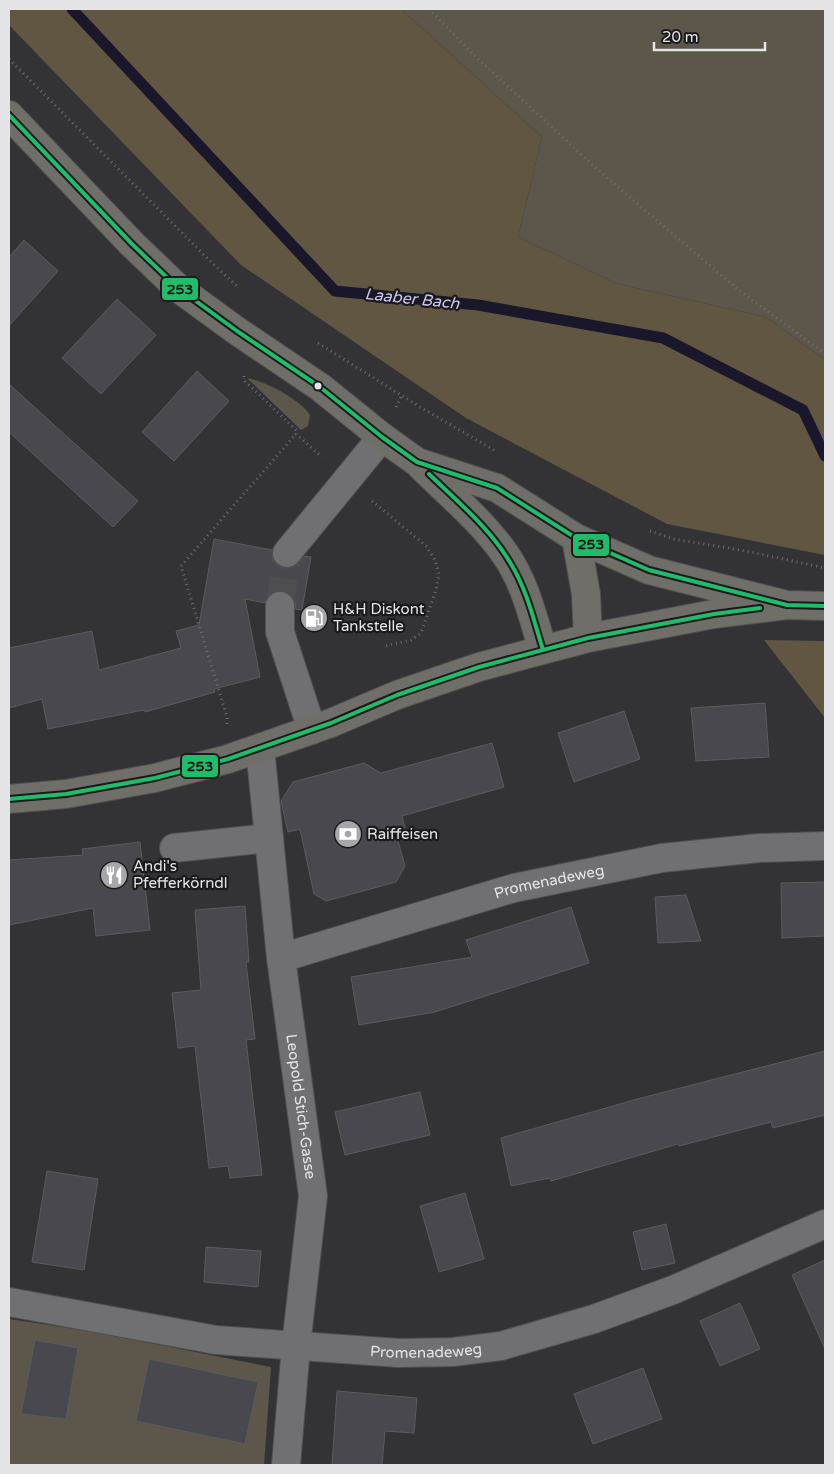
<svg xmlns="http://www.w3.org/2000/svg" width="834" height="1474" font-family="'Varela Round',sans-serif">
<rect width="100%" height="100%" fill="#333336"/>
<path fill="#5d564a" d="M401 9H825V360L766 317 618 284 518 237 542 137Z
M247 378C265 381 300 399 310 415L308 426 301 430Z
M9 1319 89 1331 271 1367 264 1465H9Z"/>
<path fill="#615642" d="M9 9H401L542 137 518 237 618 284 766 317 825 360V555L667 524 466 418 241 265 9 25Z
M764 640 825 641V718Z"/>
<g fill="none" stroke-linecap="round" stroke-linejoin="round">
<path stroke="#1b172a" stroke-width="11" d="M72 9 335 291 478 305 663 338 803 410 825 456"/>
</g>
<path fill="#49484e" stroke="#5b5b5d" d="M24 240 58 271 9 326V257Z
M117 299 156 335 101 394 62 358Z
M197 371 229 401 174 461 142 432Z
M9 384 138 501 113 527 9 432Z
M214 539 272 550 273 559 277 565 284 568 293 567 305 556 311 557 302 610 296 609 294 599 288 593 280 590 272 593 267 598 265 603 245 599 260 677 214 689 215 692 145 712 144 710 48 729 42 699 9 708V648L92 631 99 670 181 648 176 631 199 625Z
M765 703 769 757 696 761 691 708Z
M624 711 640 759 574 782 558 733Z
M492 743 504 787 402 816 406 832 396 834 405 866 396 882 326 901 314 894 300 829 288 832 282 806 281 801 293 782 364 763 381 773Z
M140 842 150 930 96 936 93 908 9 925V860L83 855 82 849Z
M825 882V936L782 938 781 883Z
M686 895 701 941 658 943 655 897Z
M245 906 249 962H246L255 1039 246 1040 262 1175 230 1178 228 1166 209 1168 195 1046 178 1048 172 993 201 990 195 910Z
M571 907 589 963 435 1012 359 1025 351 977 472 957 466 940Z
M825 1051V1115L773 1128 771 1122 679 1146 678 1144 551 1181 550 1178 511 1186 501 1138 641 1098Z
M420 1092 430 1135 345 1155 335 1112Z
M47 1171 98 1179 84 1270 32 1262Z
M465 1193 484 1259 439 1272 420 1206Z
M666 1224 675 1263 642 1270 633 1232Z
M206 1247 261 1251 258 1287 204 1282Z
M825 1260V1349L792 1275Z
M740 1303 760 1349 720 1366 700 1321Z
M35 1340 78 1348 66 1419 21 1414Z
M149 1359 258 1382 245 1444 136 1421Z
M643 1368 662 1419 593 1444 574 1394Z
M337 1391 417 1398 414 1433 385 1431 382 1465H332Z"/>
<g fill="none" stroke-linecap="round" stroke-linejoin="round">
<path stroke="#4e4e51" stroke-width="28" stroke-dasharray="28 14" stroke-linecap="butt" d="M280 606 287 553"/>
<g stroke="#505052" stroke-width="30">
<g id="minor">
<path d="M287 553 382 437"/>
<path d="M280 606V632L312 730"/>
<path id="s1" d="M260 748 281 958 313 1196 296 1346 286 1465"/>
<path d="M174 848 269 838"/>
<path id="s2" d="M281 958 514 888 662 858 759 848 825 846"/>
<path id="s3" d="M9 1302 216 1340 399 1353 453 1352 501 1346 594 1319 673 1290 825 1224"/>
</g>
</g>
<g stroke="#505052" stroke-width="30">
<path id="major" d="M9 115 132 244 178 288 237 331 320 387 382 437 417 462 497 488 576 538 649 570 787 605
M421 466C449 494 482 521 505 554 525 582 533 618 543 650
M576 538 586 594 588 638
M9 799 66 794 155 778 228 759 331 723 397 695 479 667 588 638 714 614 787 605 825 606"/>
</g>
<path stroke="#6d6d6f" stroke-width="3" stroke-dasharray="1 4" stroke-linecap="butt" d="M429 9 475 56 598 170 736 288 825 354
M9 59 209 260 239 288
M318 343 420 407 494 450
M244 376 245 381 297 431 296 434 322 457
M396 407 402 395
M372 501 426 546 435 560 439 574 436 590 421 633 411 640 385 646
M650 531 674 539 746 551 825 568
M227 724V717L181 566 296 434"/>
<use href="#minor" stroke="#707072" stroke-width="28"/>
<use href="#major" stroke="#706e68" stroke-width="28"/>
<g stroke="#1a1a1c" stroke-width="8">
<path id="bus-1" d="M9 115 132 244 178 288 237 331 320 387 382 437 417 462 497 488 576 538 649 570 787 605 825 606
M429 474C458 502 491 529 511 564 527 590 534 621 543 650
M9 799 66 794 155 778 228 759 331 723 397 695 479 667 588 638 714 614 760 608"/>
</g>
<use href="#bus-1" stroke="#20bc6c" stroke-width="4"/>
</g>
<defs>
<g id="fuel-disc" transform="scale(1.4375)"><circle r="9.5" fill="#a7a7aa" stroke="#1a1a1c"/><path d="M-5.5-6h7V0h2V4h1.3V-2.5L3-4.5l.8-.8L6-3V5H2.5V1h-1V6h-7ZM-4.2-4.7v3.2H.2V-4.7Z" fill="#fff"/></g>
<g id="bank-disc" transform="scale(1.4375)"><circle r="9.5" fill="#a7a7aa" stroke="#1a1a1c"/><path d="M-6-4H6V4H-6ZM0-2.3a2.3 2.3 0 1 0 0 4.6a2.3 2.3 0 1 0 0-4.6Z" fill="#fff"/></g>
<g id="restaurant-disc" transform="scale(1.4375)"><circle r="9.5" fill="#a7a7aa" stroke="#1a1a1c"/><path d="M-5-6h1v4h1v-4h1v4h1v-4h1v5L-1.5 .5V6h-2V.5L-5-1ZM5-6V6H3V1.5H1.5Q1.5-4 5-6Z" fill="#fff"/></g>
</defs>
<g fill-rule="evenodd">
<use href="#fuel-disc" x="314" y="618"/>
<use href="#bank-disc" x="348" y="834"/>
<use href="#restaurant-disc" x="114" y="875"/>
</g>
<circle fill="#e5e5e8" stroke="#1a1a1c" stroke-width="2" cx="318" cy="386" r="4.5"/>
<g text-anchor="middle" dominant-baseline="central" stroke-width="4.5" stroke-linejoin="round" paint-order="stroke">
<g font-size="15" fill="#e5e5e8" stroke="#1a1a1c" text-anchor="start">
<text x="333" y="609">H&amp;H Diskont<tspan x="333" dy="17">Tankstelle</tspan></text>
<text x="367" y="834">Raiffeisen</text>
<text x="133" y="866">Andi's<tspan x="133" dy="17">Pfefferkörndl</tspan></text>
</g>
<g font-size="15" fill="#e5e5e8" stroke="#1a1a1c">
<text stroke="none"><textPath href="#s2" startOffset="279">Promenadeweg</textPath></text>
<text stroke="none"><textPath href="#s1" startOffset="361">Leopold Stich-Gasse</textPath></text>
<text stroke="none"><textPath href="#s3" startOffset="421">Promenadeweg</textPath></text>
</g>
<g font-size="16" font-style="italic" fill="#cfc7f9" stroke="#1a1a1c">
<text transform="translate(412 299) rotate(6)">Laaber Bach</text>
</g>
</g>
<g stroke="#1a1a1c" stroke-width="2">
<rect x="161" y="277" width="38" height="24" rx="5" fill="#20bc6c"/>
<rect x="572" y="533" width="38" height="24" rx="5" fill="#20bc6c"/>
<rect x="181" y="754" width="38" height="24" rx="5" fill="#20bc6c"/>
</g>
<g font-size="14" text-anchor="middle" font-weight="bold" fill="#111">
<text x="180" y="294">253</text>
<text x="591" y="549">253</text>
<text x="200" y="771">253</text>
</g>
<rect width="834" height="1474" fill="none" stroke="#e5e5e8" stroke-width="20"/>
<path d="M654 42v8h111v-8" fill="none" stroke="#e5e5e8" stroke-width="2.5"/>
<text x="662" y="42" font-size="15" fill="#e5e5e8" stroke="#1a1a1c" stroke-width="4" paint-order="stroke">20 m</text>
</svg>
